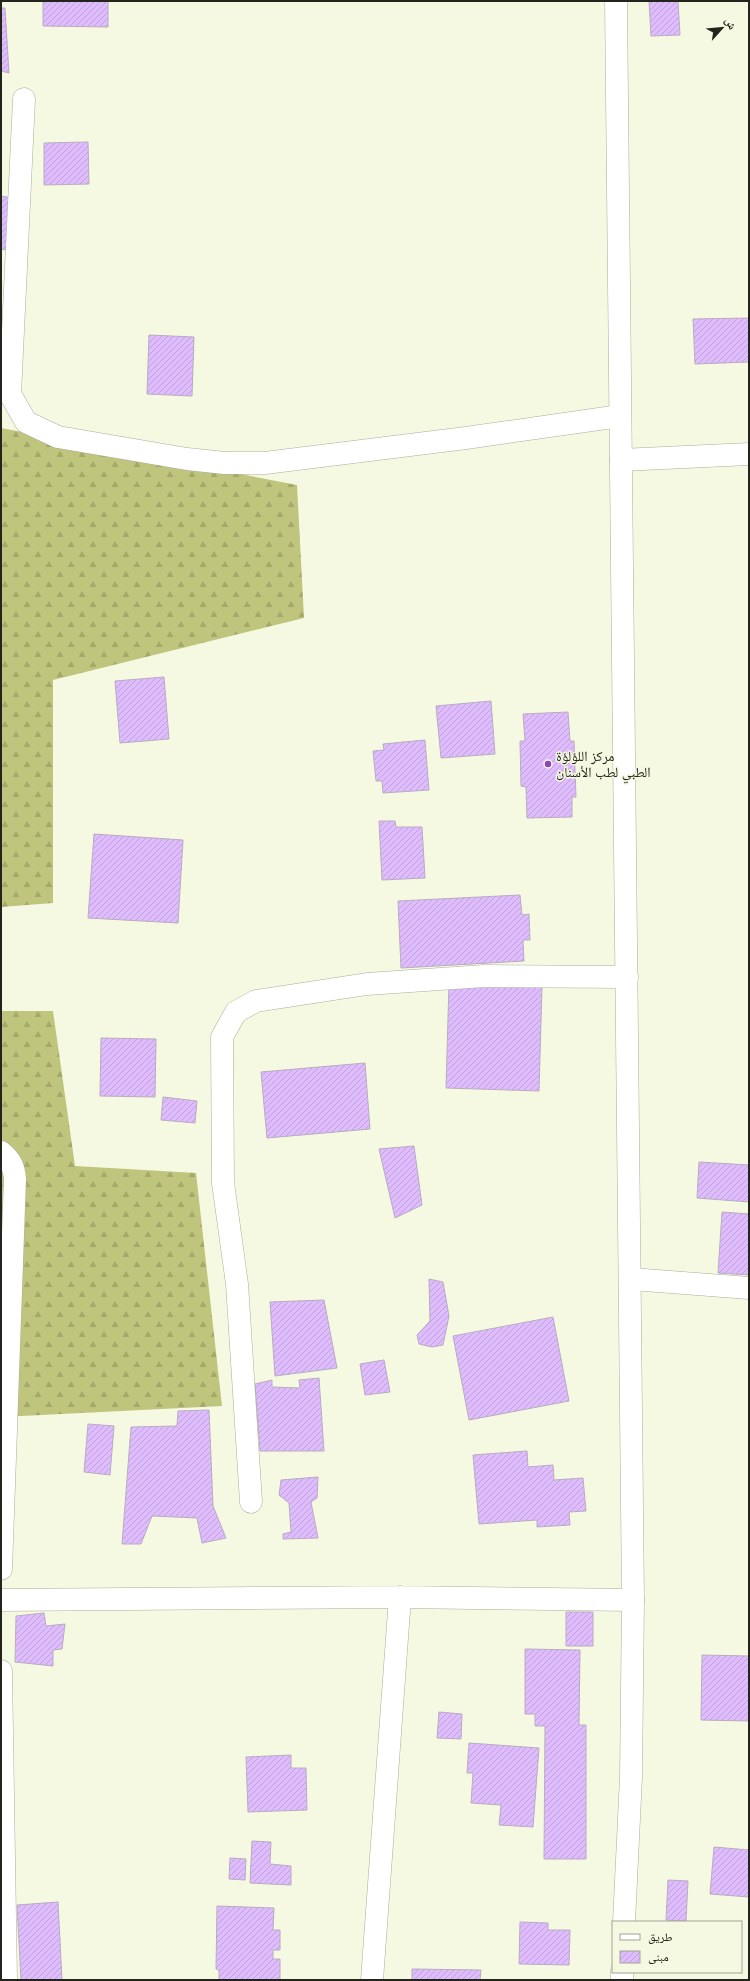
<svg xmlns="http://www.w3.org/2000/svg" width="750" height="1981" font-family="Roboto,'Noto Naskh Arabic',sans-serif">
<defs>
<pattern id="forest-firs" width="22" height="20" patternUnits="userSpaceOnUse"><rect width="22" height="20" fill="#bfc57c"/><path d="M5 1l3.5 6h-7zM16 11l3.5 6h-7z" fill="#a4a96b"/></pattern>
<pattern id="building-hatch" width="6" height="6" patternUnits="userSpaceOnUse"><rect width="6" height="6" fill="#dfbcfd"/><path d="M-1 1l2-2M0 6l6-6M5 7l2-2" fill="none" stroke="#bfa1d8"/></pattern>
</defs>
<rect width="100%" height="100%" fill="#f6f9e1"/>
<path fill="url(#forest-firs)" d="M1 428 297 485 304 618 53 680V903L1 907Z
M1 1011H53L75 1166 196 1173 222 1406 1 1417Z"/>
<path fill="url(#building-hatch)" stroke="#b7acc1" d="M43 1H108V27L43 26Z
M649 1H678L680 35 651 36Z
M1 8H5L9 73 1 71Z
M88 142 89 184 44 185V143Z
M1 196 13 198 7 250 1 249Z
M749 318V362L695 364 693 319Z
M149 335 194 337 192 396 147 394Z
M164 677 169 739 120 743 115 681Z
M491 701 495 754 441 758 436 706Z
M568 712 570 741H574L576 797H572V817L527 818 526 787 521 786 520 741H525L523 714Z
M425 740 429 790 383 793 382 781H376L373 751 384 750 383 744Z
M379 821H395L396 827H422L425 878 382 880Z
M94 834 183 840 178 923 88 918Z
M520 895 522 915 529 914 530 940H523L524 961 401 968 398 901Z
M449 983 542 987 539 1091 446 1088Z
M101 1038 156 1039 155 1097 100 1096Z
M365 1063 370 1129 267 1138 261 1072Z
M163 1097 197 1101 195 1123 161 1120Z
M414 1146 422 1205 395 1218 379 1149Z
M699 1162 749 1165V1202L697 1198Z
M722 1212 749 1214V1275L718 1273Z
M429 1279 443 1282 449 1316 443 1345 432 1347 419 1344 417 1335 430 1321Z
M324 1300 337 1368 275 1376 270 1302Z
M553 1317 569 1401 469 1420 453 1336Z
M384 1360 390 1392 365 1395 360 1364Z
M319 1378 324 1451H260L255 1384 272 1380V1387L300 1388 299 1380Z
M209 1410 213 1506 226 1538 202 1543 197 1518 152 1516 141 1544H122L131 1427 177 1426 178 1411Z
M88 1424 114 1426 110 1475 84 1472Z
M527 1451 528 1467 553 1465 554 1480 583 1478 586 1511 569 1512 570 1525 537 1527V1520L479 1524 473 1455Z
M318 1477 317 1498 311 1502 318 1538 283 1539V1534L291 1532 289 1503 279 1495 281 1480Z
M566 1612H593V1646H566Z
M44 1613 46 1626 65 1624 62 1649 53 1650V1666L15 1662 16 1616Z
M525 1649 580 1650 579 1725H586V1859H544L545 1726H535V1714H525Z
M702 1655 749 1656V1721L701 1720Z
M439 1712 462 1714 461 1739 437 1738Z
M469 1743 539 1748 533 1827 499 1825 501 1805 471 1803 473 1773H467Z
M291 1755V1768H306L307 1810 248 1812 246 1757Z
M252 1841 271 1842 270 1864 291 1866V1885L250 1883Z
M714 1847 749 1850V1897L710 1894Z
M230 1858 246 1859 245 1880 229 1879Z
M668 1880 688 1881 686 1921 666 1920Z
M58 1902 62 1980H21L17 1905Z
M217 1906 274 1908 273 1930H280V1950H273V1959H280V1980H219V1970L216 1969Z
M520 1922 548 1923V1930H570L569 1965 519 1964Z
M412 1969 481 1970 480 1980H412Z"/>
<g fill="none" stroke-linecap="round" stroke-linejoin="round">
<g stroke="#abae98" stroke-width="23">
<path id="minor" d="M24 99 10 394 26 422 58 437 187 459 225 463H265L466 438 620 416
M621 460 749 454
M1 1152C11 1160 14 1167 15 1179L1 1569
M631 1279 749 1288
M251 1502 237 1284 223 1183 222 1037 236 1012 256 1001 367 984 484 976 627 977
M1 1600 400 1597 633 1600
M1 1671 6 1980
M372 1980 400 1597"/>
</g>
<g stroke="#abae98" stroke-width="23">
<path id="tertiary" d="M616 1 633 1600 631 1777 624 1922
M622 1980V1972"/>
</g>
<use href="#minor" stroke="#fff" stroke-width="22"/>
<use href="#tertiary" stroke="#fff" stroke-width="22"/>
</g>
<circle fill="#8b46ba" stroke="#f6f9e1" stroke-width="1.5" cx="548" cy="764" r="4"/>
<g text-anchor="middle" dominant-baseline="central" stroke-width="3" stroke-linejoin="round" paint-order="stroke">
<g font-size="14" fill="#23241c" stroke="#f6f9e1" text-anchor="start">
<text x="556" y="756">مركز اللؤلؤة<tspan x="556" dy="16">الطبي لطب الأسنان</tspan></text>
</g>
</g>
<rect width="750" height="1981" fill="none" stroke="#23241c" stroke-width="4"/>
<rect x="612" y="1921" width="130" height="52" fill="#f6f9e1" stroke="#a2a492"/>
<rect x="620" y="1934" width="20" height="6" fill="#ffffff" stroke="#a2a492"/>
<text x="648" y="1941" font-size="12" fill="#23241c">طريق</text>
<rect x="620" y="1951" width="20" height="12" fill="url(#building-hatch)" stroke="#a2a492"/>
<text x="648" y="1961" font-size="12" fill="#23241c">مبنى</text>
<g transform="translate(722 28) rotate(63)" stroke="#f6f9e1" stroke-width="3" paint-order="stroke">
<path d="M0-3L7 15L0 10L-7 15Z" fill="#23241c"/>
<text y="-6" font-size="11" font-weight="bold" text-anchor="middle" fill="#23241c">ش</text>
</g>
</svg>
